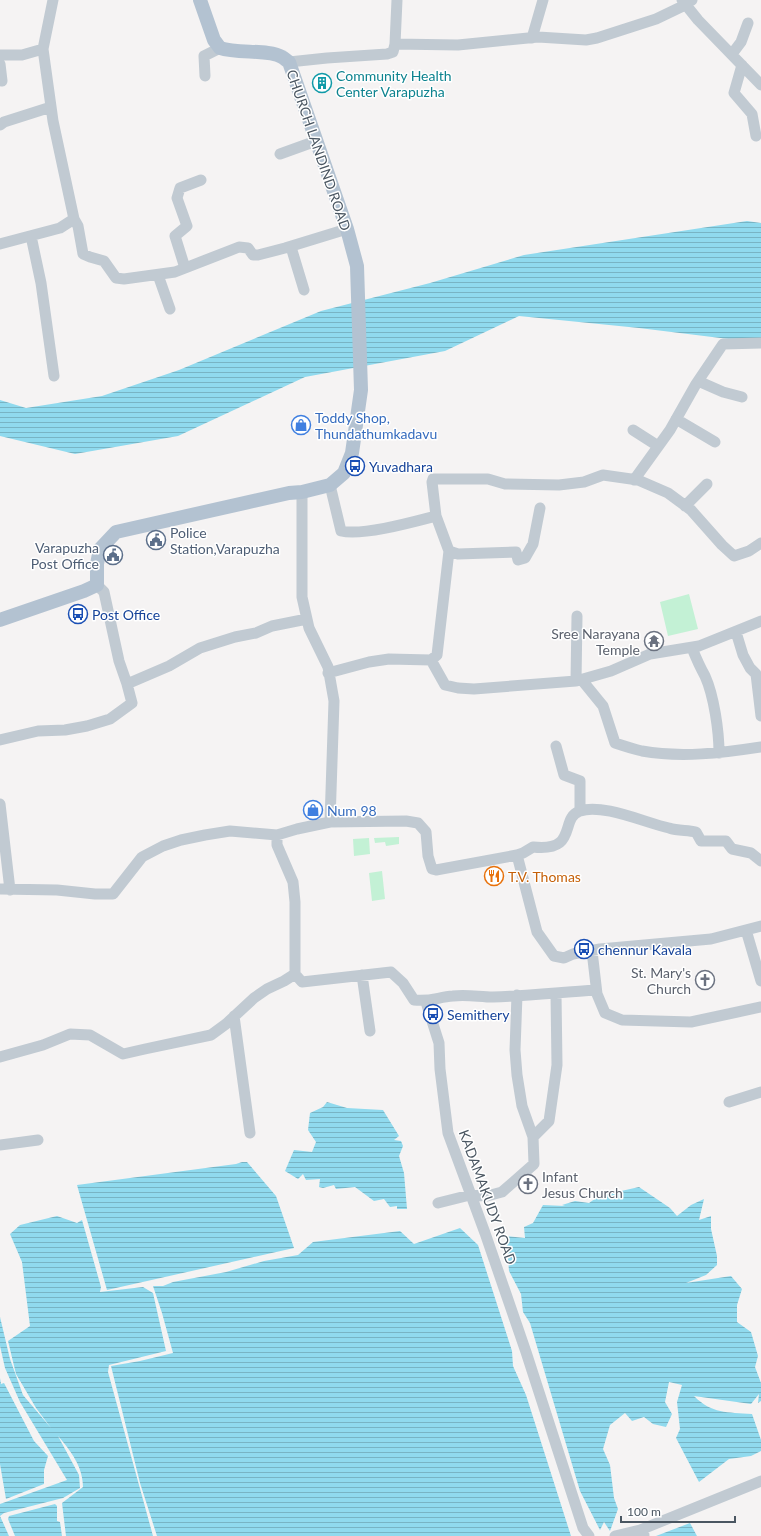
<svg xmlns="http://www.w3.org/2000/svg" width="761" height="1536" font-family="Lato,sans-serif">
<defs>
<pattern id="water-rules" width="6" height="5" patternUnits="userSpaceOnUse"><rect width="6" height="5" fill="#90daee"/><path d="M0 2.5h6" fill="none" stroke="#78b4c4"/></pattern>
</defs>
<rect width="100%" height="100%" fill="#f5f3f3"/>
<path fill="#c3f1d5" d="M689 594 698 629 668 636 660 602Z
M399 837V844L386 846 385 842 375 843 374 838Z
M369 838 370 854 354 856 353 839Z
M382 871 385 899 372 901 369 873Z"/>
<path fill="url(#water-rules)" d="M747 221 761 223V343L639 328 519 316 445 351 305 377 178 436 75 454 0 436V400L26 408 102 396 179 370 321 311 430 283 524 255Z
M327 1102 347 1108 383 1110 399 1136 394 1140 401 1141 403 1146 399 1156 404 1173 407 1209H397V1206L390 1207 384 1199 374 1201 355 1187 336 1189 334 1185 323 1188 319 1187 320 1179 306 1180 303 1174 298 1179 285 1171 294 1150 312 1152 316 1142 308 1130 310 1113 323 1107Z
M242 1162H247L276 1196 294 1248 107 1290 77 1185 236 1164Z
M639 1187 670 1208 677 1216 691 1205 704 1199 699 1220 711 1216V1229L717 1256V1265L706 1275 686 1283 731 1276 742 1289 737 1305V1322L751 1332 758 1356 755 1367 761 1383V1401L758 1403 759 1394 751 1404 694 1396C712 1414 727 1412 752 1414L761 1440V1451L751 1456 729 1459 699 1482 676 1438 680 1429 677 1402 682 1385 669 1382 665 1402 672 1414 666 1427 653 1424 644 1417 632 1421 625 1413 610 1425 603 1449 610 1465 614 1498 618 1509 610 1531 604 1522 600 1530 580 1491 530 1323 523 1312 521 1294 509 1271 506 1236 525 1238 524 1227 533 1223 543 1205 565 1206 562 1205 575 1201 589 1203 599 1196Z
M57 1216 77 1223 82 1220 101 1287 100 1292 143 1287 153 1293 166 1351 109 1365 108 1372 153 1536H66L62 1503 83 1487C83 1467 71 1451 58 1436L79 1475 80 1488 63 1498 4 1513 0 1516 9 1536H0V1504L67 1480 20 1402 5 1368 0 1346V1317L10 1359 23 1395 51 1428 36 1408 16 1374 8 1341 30 1326 22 1262 10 1234 20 1225Z
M460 1228 478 1245 512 1351 513 1366 526 1395 571 1536H157L140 1483 111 1366 140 1361 173 1353 162 1313 153 1286H163L173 1282 226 1272 264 1261 298 1255 313 1242 400 1231 414 1244Z
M0 1378 1 1384 4 1383 34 1441 48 1456 44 1470V1484L6 1499 0 1464Z
M55 1504 57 1506V1521L60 1522 62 1536H15L8 1519 9 1516Z
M690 1523 697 1536H656Z"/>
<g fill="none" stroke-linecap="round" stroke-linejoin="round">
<path stroke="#c1cad2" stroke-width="11" d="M53 0 43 49 53 121 74 219
M682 0 698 20 761 85
M532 38 543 0
M395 44 458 45 538 37 586 40 597 38 656 19 681 7 692 0
M732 54 741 42 748 23
M0 55H22L43 49
M289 62 327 58 387 54 393 52 395 44 397 0
M0 64 2 81
M742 65 734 93 752 114 756 136
M205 76 204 56 220 48
M0 125 4 122 51 107
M280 154 316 141
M31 236 41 283 54 376
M0 244 60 228 74 219 78 226 83 254 90 257 104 261 116 278 124 279 175 272 239 247 248 248 253 255H258L285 248 347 229
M291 247 304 290
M185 268 175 236 187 226 177 198 180 188 201 180
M158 275 170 309
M698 381 723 392 742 397
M676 419 715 442
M633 430 658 446
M634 480 670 430 696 384 723 344 761 343
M330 485 341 531C363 536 413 522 436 516L432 482 433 479H488L505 484 559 485 584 482 603 475 638 480 668 493 691 510 722 545 734 556 749 551 761 543
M302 492V597L309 628 328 667 334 701 330 822
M685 506 707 484
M436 516 449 551 458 554 516 552 518 560 525 558 533 544 540 508
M97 585 104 592 119 661 127 684 169 666 200 648 235 637 256 633 272 626 307 619
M736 632 743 655 750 668 756 674 761 716
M692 648C696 658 700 667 705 676 714 696 719 731 719 753
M431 660 437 655 449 551
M328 673 369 662 389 659 431 660 445 685 458 688 474 689 576 681 611 671 650 654 699 646 761 621
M581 679 603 706 615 743C624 746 633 749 642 751 681 758 722 753 761 747
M576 681 577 616
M0 740 38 731 65 730 87 726 110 719 132 703 127 684
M556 746 564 775 580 781V811
M0 804 10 890
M277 835V845L293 882 295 902V974L302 982 391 972 403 983 414 1000C431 1002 438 997 453 996 466 994 480 997 493 997 528 996 562 992 596 990
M517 855 523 853 533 847C579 852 559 818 580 811 602 803 646 823 669 828 678 831 687 830 696 832L701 841H726L732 849 751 853 761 861
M0 889 57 890 95 894H113L142 857 163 846 181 840 205 835 230 831 277 835 297 829 330 822 406 821 418 823 426 832 428 856 432 869 436 870 517 855 537 932 554 956 564 958 573 954 600 949 711 939 761 926
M746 930 761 981
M592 951 597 994 605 1013 622 1020 691 1022 761 1007
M362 975 370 1031
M517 995 515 1050 517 1075 522 1106 533 1137
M426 1002 439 1043 440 1069 448 1133 485 1233 526 1352 583 1528 589 1536
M234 1016 250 1133
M0 1057 43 1045 70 1034 90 1035 123 1054 145 1049 211 1035 226 1024 254 998 267 989 284 981 295 974
M729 1102 761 1092
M0 1145 38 1140
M438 1203 470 1195 487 1196 502 1192 534 1164 533 1137 549 1121 557 1065 556 994
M640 1530 761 1481
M615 1536 640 1530 644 1535"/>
<path stroke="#b3c2d1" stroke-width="14" d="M0 620 84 591 97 585V564L100 549 116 532 289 493 302 492 330 485 344 473 352 453 361 390 357 266 347 229 289 62C287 61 284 58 282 57 269 49 237 54 220 48L214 40 200 0"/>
</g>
<defs>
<g id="building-ring" transform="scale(1)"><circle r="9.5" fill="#fff" stroke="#0f9aa8" stroke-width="1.5"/><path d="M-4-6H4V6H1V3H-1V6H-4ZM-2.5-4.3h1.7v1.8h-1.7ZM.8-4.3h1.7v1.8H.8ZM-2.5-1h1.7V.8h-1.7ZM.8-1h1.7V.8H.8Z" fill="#0f9aa8"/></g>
<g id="shop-ring" transform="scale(1)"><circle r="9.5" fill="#fff" stroke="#3f7fe0" stroke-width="1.5"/><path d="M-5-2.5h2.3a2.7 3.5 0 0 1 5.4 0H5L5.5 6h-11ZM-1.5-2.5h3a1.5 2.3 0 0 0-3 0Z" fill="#3f7fe0"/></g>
<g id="bus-ring" transform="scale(1)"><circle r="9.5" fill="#fff" stroke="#1a4fb4" stroke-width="1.5"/><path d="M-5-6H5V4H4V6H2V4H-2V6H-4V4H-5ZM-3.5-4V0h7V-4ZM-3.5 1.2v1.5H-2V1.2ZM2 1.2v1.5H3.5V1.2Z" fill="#1a4fb4"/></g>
<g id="civic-ring" transform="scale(1)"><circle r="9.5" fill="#fff" stroke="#5c6f8a" stroke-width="1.5"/><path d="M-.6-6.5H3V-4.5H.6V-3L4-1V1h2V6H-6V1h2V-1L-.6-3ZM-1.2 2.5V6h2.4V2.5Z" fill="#5c6f8a"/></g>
<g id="temple-ring" transform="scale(1)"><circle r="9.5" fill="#fff" stroke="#6b7280" stroke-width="1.5"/><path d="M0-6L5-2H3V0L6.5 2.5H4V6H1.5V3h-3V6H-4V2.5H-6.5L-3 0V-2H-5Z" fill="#6b7280"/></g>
<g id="restaurant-ring" transform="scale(1)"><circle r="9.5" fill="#fff" stroke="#e8710a" stroke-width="1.5"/><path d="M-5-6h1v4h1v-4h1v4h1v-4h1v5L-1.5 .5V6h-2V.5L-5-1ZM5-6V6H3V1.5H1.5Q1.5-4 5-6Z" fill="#e8710a"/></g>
<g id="church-ring" transform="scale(1)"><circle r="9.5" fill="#fff" stroke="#6b7280" stroke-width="1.5"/><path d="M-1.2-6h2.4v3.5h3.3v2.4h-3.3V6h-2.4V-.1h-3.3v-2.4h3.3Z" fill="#6b7280"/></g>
</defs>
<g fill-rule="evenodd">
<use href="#building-ring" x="322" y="83"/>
<use href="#shop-ring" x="301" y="425"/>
<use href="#bus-ring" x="355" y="466"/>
<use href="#civic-ring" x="156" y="540"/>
<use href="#civic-ring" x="113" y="555"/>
<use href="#bus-ring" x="78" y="614"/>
<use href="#temple-ring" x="654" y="641"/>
<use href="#shop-ring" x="313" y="810"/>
<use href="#restaurant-ring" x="494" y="876"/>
<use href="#bus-ring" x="584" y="949"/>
<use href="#church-ring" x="705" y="980"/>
<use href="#bus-ring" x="433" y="1014"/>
<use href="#church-ring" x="528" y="1184"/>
</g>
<g text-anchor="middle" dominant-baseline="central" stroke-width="3" stroke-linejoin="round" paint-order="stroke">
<g font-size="14" fill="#0d838f" stroke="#fff" text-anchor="start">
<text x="336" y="75">Community Health<tspan x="336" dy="16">Center Varapuzha</tspan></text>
</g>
<g font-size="14" fill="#4a5661" stroke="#fff">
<text transform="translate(319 150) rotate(71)">CHURCH LANDIND ROAD</text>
<text transform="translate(488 1197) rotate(70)">KADAMAKUDY ROAD</text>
</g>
<g font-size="14" fill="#366cbe" stroke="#fff" text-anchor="start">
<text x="315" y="417">Toddy Shop,<tspan x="315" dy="16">Thundathumkadavu</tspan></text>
<text x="327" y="810">Num 98</text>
</g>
<g font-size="14" fill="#164399" stroke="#fff" text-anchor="start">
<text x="369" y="466">Yuvadhara</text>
<text x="92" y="614">Post Office</text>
<text x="598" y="949">chennur Kavala</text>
<text x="447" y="1014">Semithery</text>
</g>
<g font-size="14" fill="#4e5e75" stroke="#fff" text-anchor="start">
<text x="170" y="532">Police<tspan x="170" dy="16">Station,Varapuzha</tspan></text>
<text x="99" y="547" text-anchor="end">Varapuzha<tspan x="99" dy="16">Post Office</tspan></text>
</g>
<g font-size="14" fill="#5b616d" stroke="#fff" text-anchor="end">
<text x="640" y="633">Sree Narayana<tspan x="640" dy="16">Temple</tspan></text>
<text x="691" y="972">St. Mary's<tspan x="691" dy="16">Church</tspan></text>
<text x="542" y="1176" text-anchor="start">Infant<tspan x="542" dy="16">Jesus Church</tspan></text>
</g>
<g font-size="14" fill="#c56008" stroke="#fff" text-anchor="start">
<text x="508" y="876">T.V. Thomas</text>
</g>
</g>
<path d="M621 1516v6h114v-6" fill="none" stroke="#4a5661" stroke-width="2"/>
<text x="627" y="1516" font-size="12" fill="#4a5661" stroke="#ffffff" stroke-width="3" paint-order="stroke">100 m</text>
</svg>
